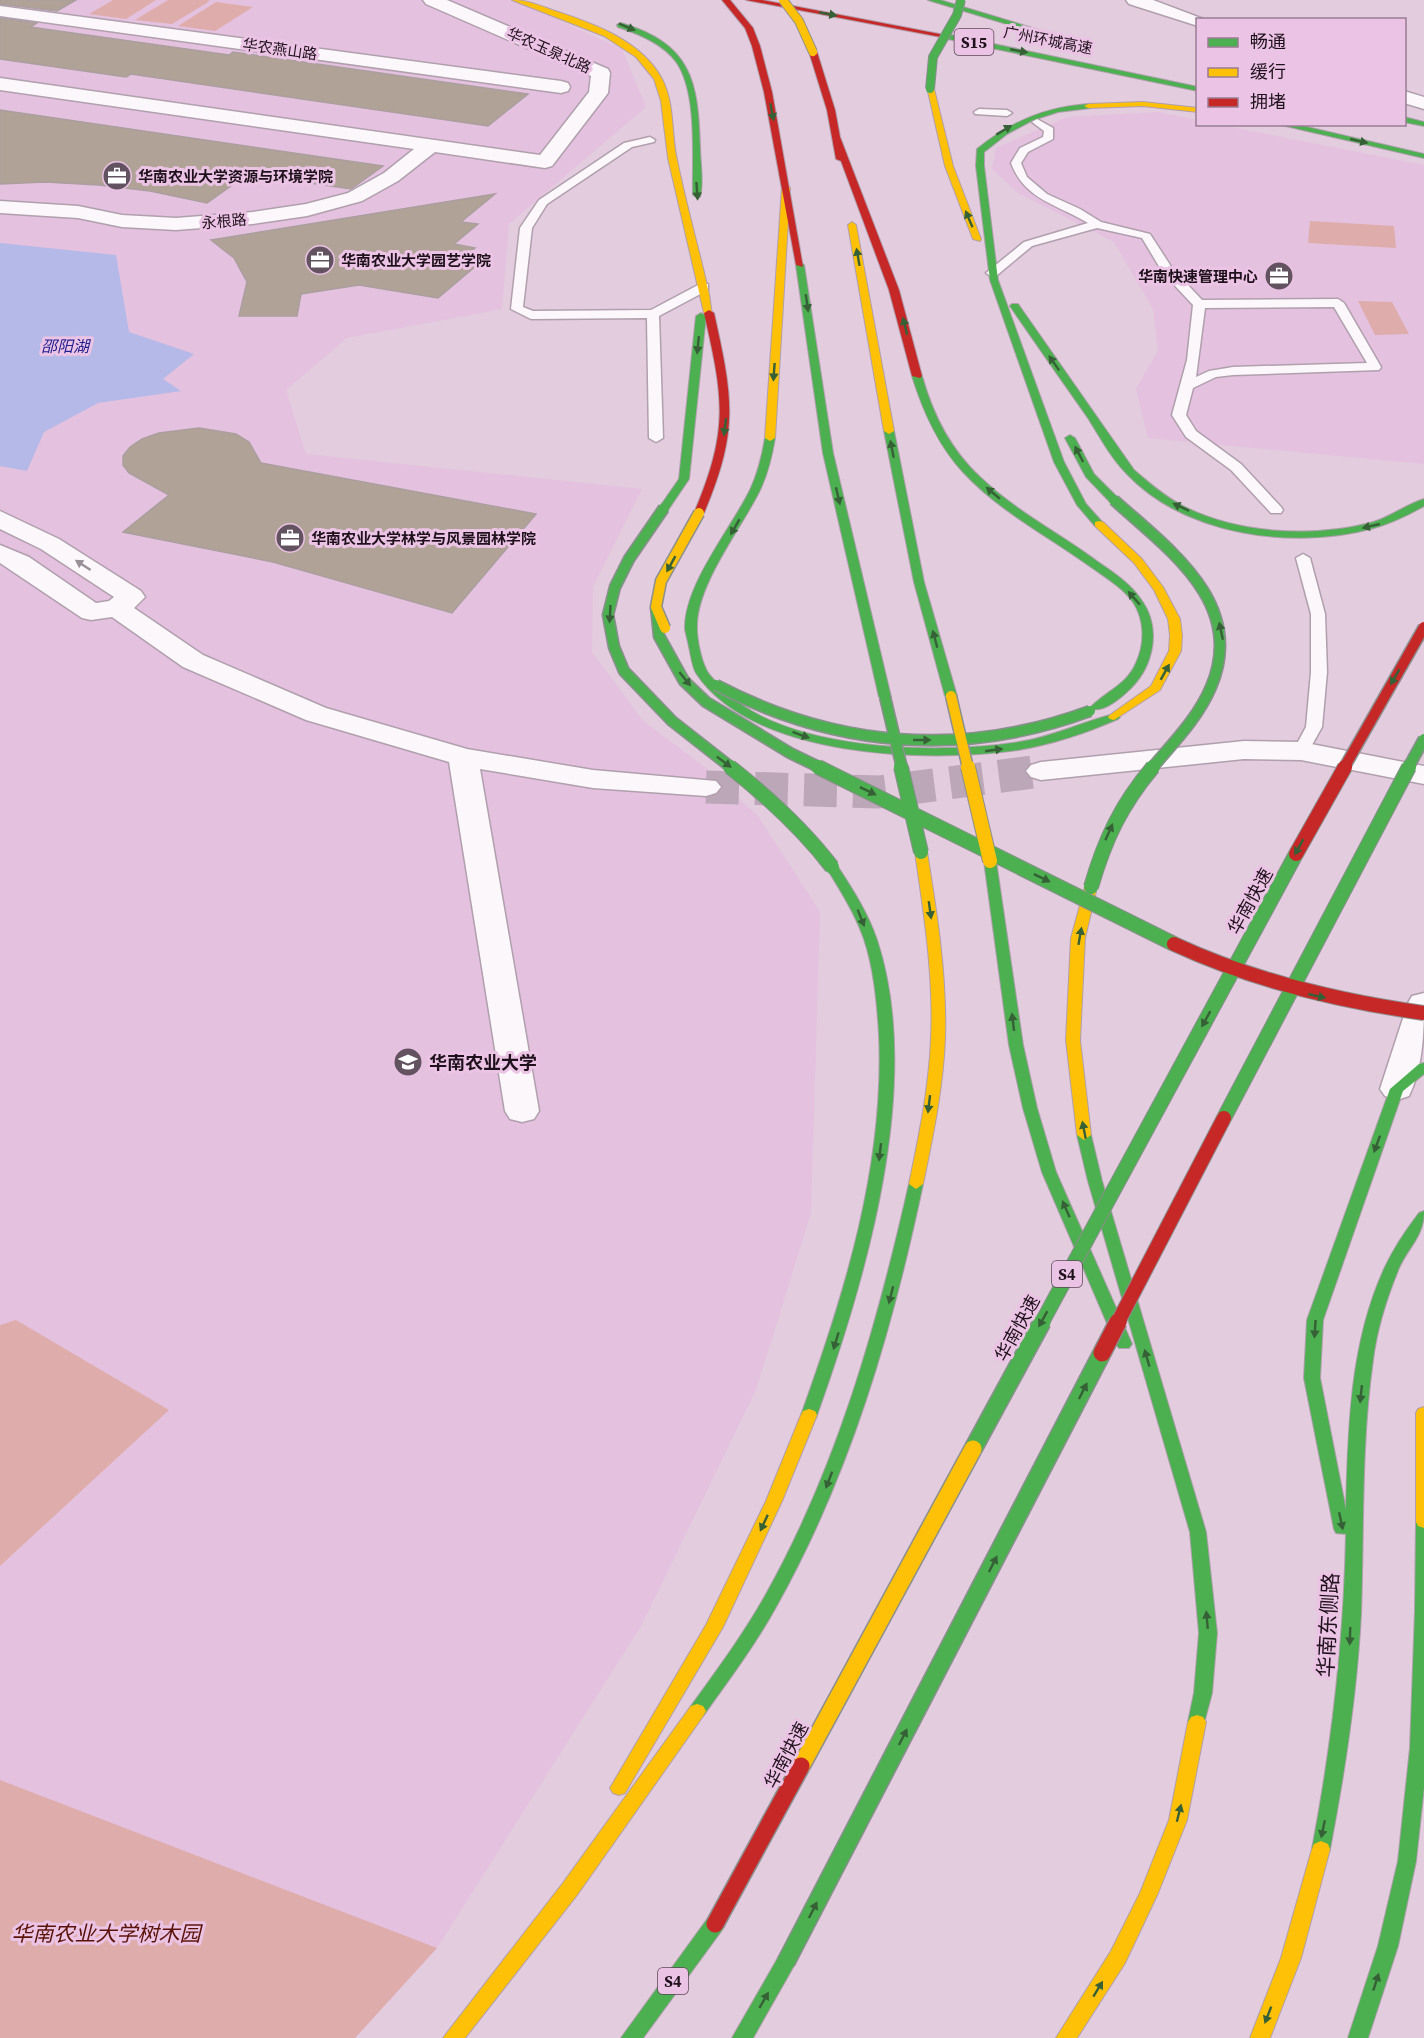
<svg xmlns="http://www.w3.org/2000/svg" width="1424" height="2038" font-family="'Source Serif 4','Noto Sans SC',serif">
<rect width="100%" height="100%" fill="#e2ccde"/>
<path fill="#e4c1df" d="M0 0H508L530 7 622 49 646 107 509 224 502 309 347 338 286 390 306 454 642 489 593 587 592 652 643 721 706 768 758 816 820 912 811 1213 756 1390 641 1626 437 1948 355 2038H0Z
M1159 112 1197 120 1198 124 1221 125 1424 165V464L1148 438 1136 389 1158 350 1153 309 1114 242 1018 193 992 169 996 148 1067 117Z"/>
<path fill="#deacab" d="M113 0H156L126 19 89 14Z
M168 0H206L210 1 172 24 135 20Z
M216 2 253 7 215 31 178 26Z
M1310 221 1394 226 1396 248 1308 243Z
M1358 301 1392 302 1409 334 1375 335Z
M16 1320 169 1410 0 1566V1325Z
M0 1780 437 1948 355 2038H0Z"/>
<path fill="#b4b9e8" d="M0 243 116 255 129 332 194 354 163 379 181 391 98 403 44 432 27 471 0 466Z"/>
<path fill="#b1a297" stroke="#aa9e9e" stroke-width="1.5" d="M0 0H76L57 11 0 4Z
M0 18 37 23 30 27 229 55 233 52 528 94 488 126 131 74 126 77 0 59Z
M0 110 383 166 351 189 248 174 207 203 150 191 99 185 45 182 0 184Z
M495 194 461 222 478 224 454 244 475 248 458 262 477 265 438 298 359 285 301 294 297 316H239L247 282 234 258 211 240Z
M199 428 236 434 249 442 261 463 536 514 452 613 273 562 123 532 169 495 129 473 123 465V456L130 447 142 439 159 433Z"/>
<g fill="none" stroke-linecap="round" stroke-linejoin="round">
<path stroke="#bba7b7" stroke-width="33" stroke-dasharray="33 16" stroke-linecap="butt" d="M706 787 879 792 1041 771"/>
<g stroke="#b09fad" stroke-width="3">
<path id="lane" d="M979 109 1007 110 1012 113 1007 116 975 114 974 112Z
M1037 119 1053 128V139L1028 152 1021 163 1027 177 1047 194 1080 209 1101 222 1150 234 1172 268 1202 300 1338 299 1344 303 1381 367 1379 370 1233 375 1216 377 1193 388 1186 415 1196 431 1241 464 1281 507 1283 510 1281 513H1271L1231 470 1186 437 1172 415 1187 360 1193 305 1163 273 1142 238 1097 228 1032 246 996 276 992 277 986 273 1024 242 1088 223C1057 204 1025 200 1011 163L1020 148 1043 137 1044 131 1032 122ZM1334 307 1367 363 1233 367 1209 371 1196 377 1205 308Z
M650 137 655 140 654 142 632 147 547 204 532 228 523 307 533 311 651 310 700 284H708V290L659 316 663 438 656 442 649 438 647 318 531 319 511 309 520 228 539 200 624 143Z
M1303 554 1310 558 1325 614 1327 672 1322 727 1307 754 1301 756 1293 751 1306 727 1311 672V614L1296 558Z"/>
</g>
<g stroke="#b09fad" stroke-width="3">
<path id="street" d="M423 0H447L608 69 610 73 608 93 552 166 545 168 435 152 398 181 362 201 307 216 253 224 176 230 122 227 78 218 0 213V201L78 206 122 215 176 218 253 212 306 204 348 193 384 173 414 149 0 90V78L540 155 589 92 591 76 426 4Z
M1126 0H1153L1206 20H1198V26L1129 4Z
M0 6 561 81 568 83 570 87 568 91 561 93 0 16Z
M1404 91 1424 97V109L1404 103Z
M0 511 59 539 141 591 145 597 134 608 203 655 326 708 467 749 593 770 716 781 721 787 716 793 706 796 593 788 480 769 539 1111 534 1119 522 1122 510 1119 505 1111 449 762 306 720 183 667 112 617 91 620 82 618 0 563V545L29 557 96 603 109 601 114 597 41 549 0 529Z
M1244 741 1301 742 1424 766V784L1301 760 1244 759 1041 780 1031 777 1026 771 1031 765 1041 762Z
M1424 993C1424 1028 1424 1066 1409 1096L1397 1100 1385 1096 1380 1089 1408 1003 1412 996Z"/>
</g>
<g stroke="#b09fad" stroke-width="2">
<path id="fast" d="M928 0H940L1082 43 1075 45Z
M621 23C691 44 698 80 700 146 700 162 704 182 700 197L693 195C692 158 698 95 677 63 664 44 639 34 618 27L617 25Z
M946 34 1198 87V91L943 38V34Z
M1088 104H1091V108L1058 112 1033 120 1007 134 984 152V166L998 280 1064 462 1086 504 1104 524 1099 527 1095 526 1077 505 1054 462 990 280 976 166 977 149C1010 122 1045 107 1088 104Z
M1404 117 1424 122V126L1404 122Z
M1277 124H1294L1424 154V158Z
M800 262 804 265 833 453 891 697 885 700 879 697 823 453 796 265Z
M1012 304H1018L1134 470C1149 483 1163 495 1181 505 1236 534 1311 538 1370 523 1389 518 1405 505 1424 499V506C1408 515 1392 523 1374 528 1294 550 1186 536 1127 474 1111 458 1100 437 1088 418 1062 381 1036 344 1010 306Z
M701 313 706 316 689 479 668 510 664 511 659 508 679 479 696 316Z
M914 374 922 376C933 415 950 449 980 477 1015 511 1059 533 1098 562 1114 573 1131 584 1142 601 1161 628 1154 665 1131 688 1123 696 1105 712 1093 709L1091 707C1106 691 1127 685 1136 663 1145 644 1145 620 1133 602 1122 587 1105 577 1091 567 1048 536 999 511 963 472 938 445 923 411 912 376Z
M889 428 894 431 924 582 957 696 951 699 945 696 914 582 884 431Z
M770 435 775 438C772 456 768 473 760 490 741 529 695 586 697 629 697 640 701 659 706 669 708 675 716 681 720 686 779 752 937 755 1019 742 1052 737 1082 722 1114 714L1118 715 1120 717 1118 719C1086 733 1053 744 1018 750 927 763 752 758 696 673 692 666 691 655 689 647 688 641 686 635 685 629 684 585 731 529 750 490 758 473 762 456 765 438Z
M1070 435 1075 438 1094 474 1118 498V502H1110L1086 477 1065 438Z
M990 857 996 861 1023 1045 1037 1108 1056 1172 1132 1344 1129 1348H1119L1116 1344 1042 1172 1023 1108 1009 1045 984 861Z
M832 863 836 864C852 888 868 913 877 940 924 1083 866 1278 817 1415L815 1419H803L801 1415C845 1293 885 1165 879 1034 877 1002 874 969 864 939 855 913 840 890 826 867Z
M1424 1063V1074L1403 1091 1323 1320 1320 1378 1346 1510C1348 1428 1350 1342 1385 1267 1394 1248 1406 1230 1419 1213L1424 1211C1424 1236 1409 1246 1399 1268 1387 1297 1377 1328 1373 1360 1361 1444 1364 1529 1361 1614 1357 1693 1345 1771 1330 1849L1328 1854 1321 1857 1314 1854 1312 1849C1332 1744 1344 1641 1346 1534L1336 1533 1334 1529 1304 1378 1307 1320 1390 1089 1419 1064Z
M1084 1130 1091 1135 1102 1181 1206 1532 1217 1633 1212 1693 1203 1727 1197 1729 1191 1727 1188 1722 1194 1693 1199 1633 1190 1532 1088 1181 1077 1135Z
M916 1179 923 1184C892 1331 850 1475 776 1607 755 1645 729 1680 703 1716L697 1718 691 1716 688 1711 691 1706C717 1670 743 1635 765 1596 837 1468 877 1326 909 1184Z
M1424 1516V1787L1416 1861 1398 1946 1368 2038H1348L1378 1946 1398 1861 1410 1748 1415 1611 1416 1522 1418 1518Z
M715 1916 722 1918 725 1924 722 1930 643 2038H621L708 1918Z
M786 1954 793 1956 796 1962 753 2038H732L779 1956Z"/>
</g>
<g stroke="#b09fad" stroke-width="2">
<path id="slow" d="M512 0C526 0 539 5 552 10 592 23 641 40 662 79 675 104 671 134 677 160 686 205 699 249 709 294L712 315 704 313 668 158 661 101 654 79 636 57 604 36Z
M927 87 934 89 953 166 981 239 980 241 973 239 945 166Z
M1143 102 1198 108V112L1143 106 1088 108 1084 106 1088 104Z
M786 185 790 188 775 438 770 441 765 438 782 188Z
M852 222 856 225 894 431 889 434 884 431 848 225Z
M1099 521 1103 522 1142 559 1163 587 1180 619 1182 635 1181 651 1160 690 1114 720 1110 719 1108 717 1110 715 1151 686 1169 651 1170 635 1168 619 1154 590 1134 563 1095 526V522Z
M921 848 927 852C937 914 947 976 945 1039 943 1088 933 1136 923 1184L916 1189 909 1184C919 1136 929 1088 931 1039 934 976 924 914 915 852Z
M1091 883 1097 887 1085 938 1080 1040 1091 1135 1084 1140 1077 1135 1066 1040 1071 938 1085 887Z
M1424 1407V1528L1418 1526 1416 1522V1413L1418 1409Z
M809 1409 815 1411 817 1415 782 1501 723 1627 625 1793 619 1795 613 1793 610 1788 613 1783 706 1625 766 1501 801 1415 803 1411Z
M697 1704 703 1706 706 1711 703 1716 577 1895 465 2038H443L563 1883 691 1706Z
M1197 1715 1203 1717 1206 1722 1187 1820 1158 1893 1125 1963 1077 2038H1056L1111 1951 1140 1893 1169 1820 1188 1722 1191 1717Z
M1321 1841 1328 1844 1330 1849 1301 1958 1270 2038H1250L1281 1958 1312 1849 1314 1844Z"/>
</g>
<g stroke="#b09fad" stroke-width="2">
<path id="jam" d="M722 0H730L753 28 760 46 772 92 803 267 796 265 764 92 752 46 745 28Z
M746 0H762L950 36 946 38Z
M813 50 817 52 835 110 840 137 899 290 922 376 920 378 912 376 889 290 841 161 836 159 827 110 809 52Z
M709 310 714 313C733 399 739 430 704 513L699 516 694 513C729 430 724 399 704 313Z"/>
</g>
<use href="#lane" fill="#fbf7fa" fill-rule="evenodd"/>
<use href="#street" fill="#fbf7fa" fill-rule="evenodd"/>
<use href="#fast" fill="#4caf50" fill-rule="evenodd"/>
<use href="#slow" fill="#ffc107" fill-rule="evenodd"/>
<use href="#jam" fill="#c62828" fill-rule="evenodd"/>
<g stroke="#8c8f8f" stroke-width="10" stroke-linecap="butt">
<path id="fast-bridge-far3" d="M930 89 933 57 957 15 961 0"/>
</g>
<g stroke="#8c8f8f" stroke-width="13" stroke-linecap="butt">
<path id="fast-bridge-far2" d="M1114 500C1168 549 1247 603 1211 687 1198 718 1173 743 1152 768
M664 508 629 559 615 587 608 615 614 647 624 671 672 721 732 768
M656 607 659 636 684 681 706 702 790 753 821 768
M716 685C836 748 963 758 1090 711
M885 697 902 768
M1408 768 1424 739"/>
</g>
<g stroke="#8c8f8f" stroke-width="16" stroke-linecap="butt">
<path id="fast-bridge-far1" d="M730 767C768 797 802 828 832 867
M818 767 1174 944
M901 767 921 852
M1091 887C1105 839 1121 805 1153 767
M1224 1118 1409 767
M1041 1324 1296 854"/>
</g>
<g stroke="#8c8f8f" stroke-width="20" stroke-linecap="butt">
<path id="fast-bridge" d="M973 1449 1042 1322
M786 1962 1102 1353"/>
</g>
<g stroke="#8c8f8f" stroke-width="10" stroke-linecap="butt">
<path id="slow-bridge-far3" d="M783 0 799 21 813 52"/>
</g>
<g stroke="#8c8f8f" stroke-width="13" stroke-linecap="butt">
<path id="slow-bridge-far2" d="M665 628 656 607 661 581 699 513
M951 696 968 768"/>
</g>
<g stroke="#8c8f8f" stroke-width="16" stroke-linecap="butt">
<path id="slow-bridge-far1" d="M968 767 990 861"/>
</g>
<g stroke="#8c8f8f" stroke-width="20" stroke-linecap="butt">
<path id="slow-bridge" d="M801 1766 973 1449"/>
</g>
<g stroke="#8c8f8f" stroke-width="13" stroke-linecap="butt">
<path id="jam-bridge-far2" d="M1344 768 1424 627"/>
</g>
<g stroke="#8c8f8f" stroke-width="16" stroke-linecap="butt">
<path id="jam-bridge-far1" d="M1296 854 1345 767
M1174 944C1254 981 1337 1001 1424 1013
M1117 1324 1224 1118"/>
</g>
<g stroke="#8c8f8f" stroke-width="20" stroke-linecap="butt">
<path id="jam-bridge" d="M1102 1353 1118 1322
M715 1924 801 1766"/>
</g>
<use href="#fast-bridge-far3" stroke="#4caf50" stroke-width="8"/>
<use href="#fast-bridge-far2" stroke="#4caf50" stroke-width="10"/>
<use href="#fast-bridge-far1" stroke="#4caf50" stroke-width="14"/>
<use href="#fast-bridge" stroke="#4caf50" stroke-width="17"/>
<use href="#slow-bridge-far3" stroke="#ffc107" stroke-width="8"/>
<use href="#slow-bridge-far2" stroke="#ffc107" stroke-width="10"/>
<use href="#slow-bridge-far1" stroke="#ffc107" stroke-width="14"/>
<use href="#slow-bridge" stroke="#ffc107" stroke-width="17"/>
<use href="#jam-bridge-far2" stroke="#c62828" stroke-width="10"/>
<use href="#jam-bridge-far1" stroke="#c62828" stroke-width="14"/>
<use href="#jam-bridge" stroke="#c62828" stroke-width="17"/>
</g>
<defs><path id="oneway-solid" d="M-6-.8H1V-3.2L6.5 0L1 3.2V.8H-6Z" transform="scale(1.5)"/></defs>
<g fill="#366036">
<use href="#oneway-solid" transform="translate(828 14) rotate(10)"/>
<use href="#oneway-solid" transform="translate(627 27) rotate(23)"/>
<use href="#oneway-solid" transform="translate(1019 51) rotate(11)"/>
<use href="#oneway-solid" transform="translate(772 112) rotate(79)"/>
<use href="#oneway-solid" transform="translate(1004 130) rotate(-31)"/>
<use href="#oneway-solid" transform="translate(1359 141) rotate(13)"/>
<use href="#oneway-solid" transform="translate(697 191) rotate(86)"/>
<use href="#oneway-solid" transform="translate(969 219) rotate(-113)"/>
<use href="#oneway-solid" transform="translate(858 257) rotate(-100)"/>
<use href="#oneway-solid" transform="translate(807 303) rotate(82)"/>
<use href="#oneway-solid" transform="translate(905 326) rotate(-104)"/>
<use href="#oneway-solid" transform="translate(698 345) rotate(96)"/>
<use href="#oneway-solid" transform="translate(1054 363) rotate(-125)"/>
<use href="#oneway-solid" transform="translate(774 372) rotate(94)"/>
<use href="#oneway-solid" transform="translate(725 427) rotate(97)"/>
<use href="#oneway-solid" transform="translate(892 449) rotate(-101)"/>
<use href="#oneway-solid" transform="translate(1079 454) rotate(-118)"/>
<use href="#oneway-solid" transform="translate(993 493) rotate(-140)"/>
<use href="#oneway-solid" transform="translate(838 496) rotate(77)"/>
<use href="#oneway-solid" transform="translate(1181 507) rotate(-155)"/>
<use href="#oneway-solid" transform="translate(1371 526) rotate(167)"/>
<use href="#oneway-solid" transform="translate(735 527) rotate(120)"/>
<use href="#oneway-solid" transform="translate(671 564) rotate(119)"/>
<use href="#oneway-solid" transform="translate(1134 598) rotate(-131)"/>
<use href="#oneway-solid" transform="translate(610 614) rotate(93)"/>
<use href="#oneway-solid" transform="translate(1221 631) rotate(-102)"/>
<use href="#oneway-solid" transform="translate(935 639) rotate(-105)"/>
<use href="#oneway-solid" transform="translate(1165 672) rotate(-61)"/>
<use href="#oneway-solid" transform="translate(1395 677) rotate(120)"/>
<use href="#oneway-solid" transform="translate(685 679) rotate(51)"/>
<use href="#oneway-solid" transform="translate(801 735) rotate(20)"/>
<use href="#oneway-solid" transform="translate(922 740)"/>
<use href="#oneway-solid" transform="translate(994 750) rotate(-8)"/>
<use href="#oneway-solid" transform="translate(724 762) rotate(37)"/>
<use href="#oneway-solid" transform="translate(868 791) rotate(26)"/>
<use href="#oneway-solid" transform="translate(1109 832) rotate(-66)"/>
<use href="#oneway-solid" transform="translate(1299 847) rotate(119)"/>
<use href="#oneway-solid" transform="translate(1042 878) rotate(26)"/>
<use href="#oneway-solid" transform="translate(930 910) rotate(82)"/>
<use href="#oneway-solid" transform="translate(861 918) rotate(68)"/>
<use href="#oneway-solid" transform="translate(1080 936) rotate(-80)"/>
<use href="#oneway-solid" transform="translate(1317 996) rotate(13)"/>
<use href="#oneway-solid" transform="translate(1206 1019) rotate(119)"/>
<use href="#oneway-solid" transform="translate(1013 1022) rotate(-97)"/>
<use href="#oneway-solid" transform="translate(929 1104) rotate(97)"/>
<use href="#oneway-solid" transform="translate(1084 1130) rotate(-101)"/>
<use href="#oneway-solid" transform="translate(1377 1144) rotate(110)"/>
<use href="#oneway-solid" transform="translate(880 1152) rotate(97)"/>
<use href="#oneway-solid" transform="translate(1066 1209) rotate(-114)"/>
<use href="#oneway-solid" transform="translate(891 1295) rotate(104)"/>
<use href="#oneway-solid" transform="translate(1043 1319) rotate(119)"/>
<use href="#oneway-solid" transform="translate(1315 1329) rotate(94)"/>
<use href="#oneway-solid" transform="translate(836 1341) rotate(107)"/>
<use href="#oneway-solid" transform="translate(1147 1358) rotate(-106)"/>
<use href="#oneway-solid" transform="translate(1083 1391) rotate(-63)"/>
<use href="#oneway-solid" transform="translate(1361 1394) rotate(96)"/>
<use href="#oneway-solid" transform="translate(829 1480) rotate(111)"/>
<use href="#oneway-solid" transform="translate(1341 1521) rotate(78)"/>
<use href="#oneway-solid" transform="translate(764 1523) rotate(115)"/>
<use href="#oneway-solid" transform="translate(993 1564) rotate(-63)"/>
<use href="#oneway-solid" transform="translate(1207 1620) rotate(-95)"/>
<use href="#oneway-solid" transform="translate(1350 1636) rotate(92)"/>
<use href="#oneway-solid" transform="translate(903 1737) rotate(-63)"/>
<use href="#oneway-solid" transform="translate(1179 1813) rotate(-76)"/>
<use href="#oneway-solid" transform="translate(1323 1829) rotate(102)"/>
<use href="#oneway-solid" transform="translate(813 1910) rotate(-63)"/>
<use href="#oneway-solid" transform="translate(1376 1982) rotate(-72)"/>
<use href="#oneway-solid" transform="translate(1098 1989) rotate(-59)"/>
<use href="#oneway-solid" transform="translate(764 2000) rotate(-60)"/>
<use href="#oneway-solid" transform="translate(1268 2015) rotate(111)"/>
</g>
<use fill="#989096" href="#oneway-solid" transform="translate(83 565) rotate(-147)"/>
<defs>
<g id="office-disc" transform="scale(1.5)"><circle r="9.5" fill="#635260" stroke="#ebc3e4"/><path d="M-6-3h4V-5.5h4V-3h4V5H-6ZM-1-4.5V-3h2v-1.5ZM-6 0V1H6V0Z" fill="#fff"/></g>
<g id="university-disc" transform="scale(1.5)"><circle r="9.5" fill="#635260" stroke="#ebc3e4"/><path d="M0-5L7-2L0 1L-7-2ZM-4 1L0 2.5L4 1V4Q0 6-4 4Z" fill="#fff"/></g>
</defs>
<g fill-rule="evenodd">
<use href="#office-disc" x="117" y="176"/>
<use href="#office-disc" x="320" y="260"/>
<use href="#office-disc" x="1279" y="276"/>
<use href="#office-disc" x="290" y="538"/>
<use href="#university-disc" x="408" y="1062"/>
</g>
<g text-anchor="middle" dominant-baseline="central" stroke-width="6" stroke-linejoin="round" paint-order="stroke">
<g font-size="15" fill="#1f111c" stroke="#ebc3e4">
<text transform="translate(1048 40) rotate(11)">广州环城高速</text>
<text transform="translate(280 49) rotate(8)">华农燕山路</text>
<text transform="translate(549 50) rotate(24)">华农玉泉北路</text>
<text transform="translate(224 221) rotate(-5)">永根路</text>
</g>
<g font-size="15" font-weight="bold" fill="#1f111c" stroke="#ebc3e4" text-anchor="start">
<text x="138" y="176">华南农业大学资源与环境学院</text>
<text x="341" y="260">华南农业大学园艺学院</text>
<text x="1258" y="276" text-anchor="end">华南快速管理中心</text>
<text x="311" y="538">华南农业大学林学与风景园林学院</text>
</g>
<g fill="#ebc3e4" stroke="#5c4658" stroke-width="1.5">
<rect x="954.5" y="29" width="39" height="26" rx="4.5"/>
<rect x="1052" y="1261" width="30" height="26" rx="4.5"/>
<rect x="658" y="1968" width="30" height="26" rx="4.5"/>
</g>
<g font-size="16" font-weight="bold" fill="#1f111c">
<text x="974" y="42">S15</text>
<text x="1067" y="1274">S4</text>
<text x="673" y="1981">S4</text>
</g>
<g font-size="16" font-style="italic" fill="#202091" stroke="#ebc3e4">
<text x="65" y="346">邵阳湖</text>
</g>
<g font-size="18" fill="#1f111c" stroke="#ebc3e4">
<text transform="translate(1250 901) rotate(-61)">华南快速</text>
<text transform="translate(1017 1328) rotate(-61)">华南快速</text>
<text transform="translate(786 1755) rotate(-62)">华南快速</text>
</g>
<g font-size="18" font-weight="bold" fill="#1f111c" stroke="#ebc3e4" text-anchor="start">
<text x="429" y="1062">华南农业大学</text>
</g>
<g font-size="21" fill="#1f111c" stroke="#ebc3e4">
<text transform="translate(1328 1625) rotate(-87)">华南东侧路</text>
</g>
<g font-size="21" font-style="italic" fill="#5a1206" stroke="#ebc3e4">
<text x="106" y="1933">华南农业大学树木园</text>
</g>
</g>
<rect x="1196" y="18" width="210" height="108" fill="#ebc3e4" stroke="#997c94" stroke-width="1.5"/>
<rect x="1208" y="38" width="30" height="9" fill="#4caf50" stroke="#997c94" stroke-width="1.5"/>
<text x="1250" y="48" font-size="18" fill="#1f111c">畅通</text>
<rect x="1208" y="68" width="30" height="9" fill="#ffc107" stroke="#997c94" stroke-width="1.5"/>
<text x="1250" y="78" font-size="18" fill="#1f111c">缓行</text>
<rect x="1208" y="98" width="30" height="9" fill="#c62828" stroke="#997c94" stroke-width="1.5"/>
<text x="1250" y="108" font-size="18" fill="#1f111c">拥堵</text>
</svg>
